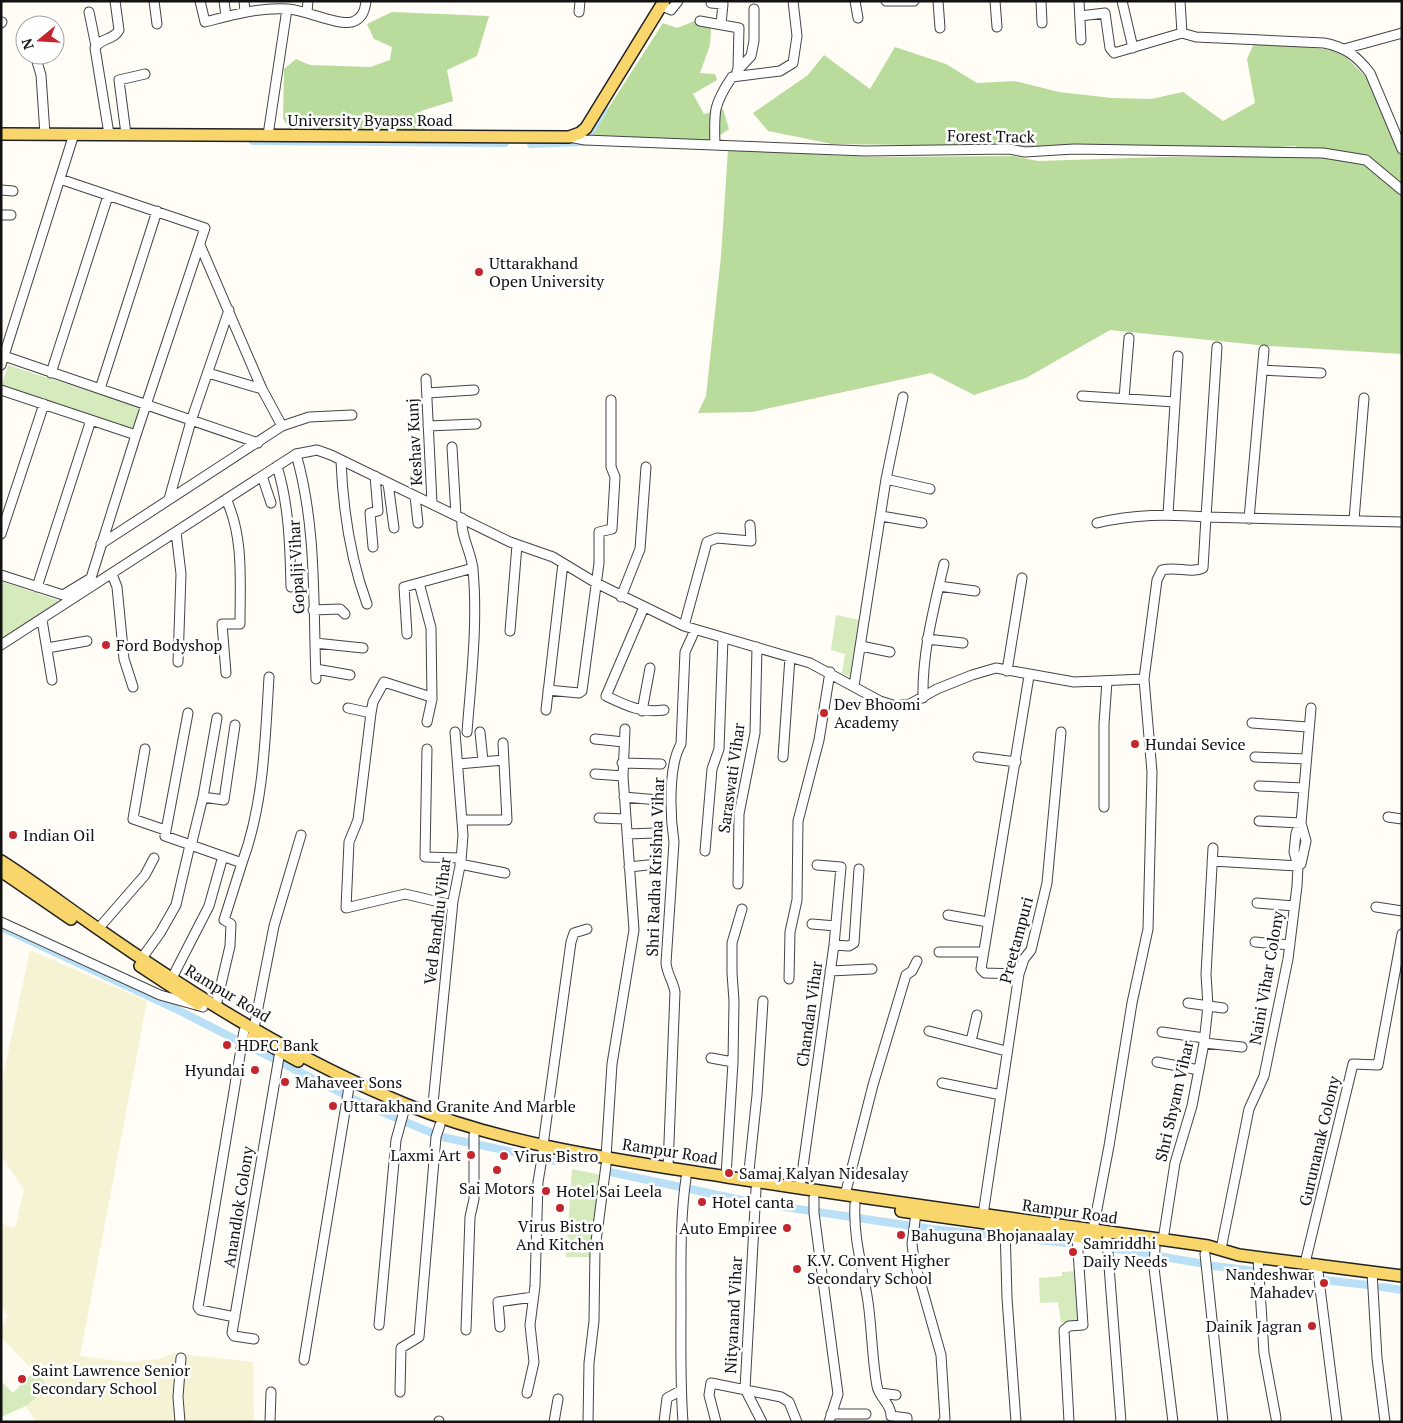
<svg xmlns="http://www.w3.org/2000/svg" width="1403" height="1423" font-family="'PT Serif',serif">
<rect width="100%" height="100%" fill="#fffdf5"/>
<path fill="#f6f3d4" d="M30 950 147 1001 80 1356 127 1362 159 1359 173 1353 253 1362 254 1422H36L26 1406 49 1387 1 1337V1330L8 1315 1 1307V1223L15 1228 24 1190 1 1155V1086Z"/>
<path fill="#d5ebbd" d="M8 365 142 408 134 431 1 388Z
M1 581 63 602 1 641Z
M836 615 860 620 851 678 842 673 845 654 831 650Z
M572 1169 602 1175 592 1257H566Z
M1076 1271 1080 1321 1061 1323 1058 1302 1040 1303 1039 1278 1062 1276V1272Z
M34 1371 49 1387 26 1406 1 1417V1381L13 1393Z"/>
<path fill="#b9dc9c" d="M392 12 489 16 477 56 447 70 453 101 421 111 425 130 416 136 289 128 283 119 284 69 296 59 310 65 370 67 390 60 392 47 374 39 367 24Z
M697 20 711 29 710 45 700 73 715 74 717 80 693 94 704 114 723 109 729 129 707 144 627 141 591 135 663 23 677 28Z
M1255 41 1340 51 1374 85 1402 141V354L1268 346 1110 330 1026 378 974 395 931 373 752 412 698 413 706 396 721 256 728 150 873 157 1014 156 1038 161 1163 157H1260L1302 150 1295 146 1248 149 832 144 768 131 753 113 808 75 824 55 870 89 895 47 946 64 977 83 1015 81 1059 92 1112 98 1151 99 1183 92 1223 121 1255 103 1247 59Z"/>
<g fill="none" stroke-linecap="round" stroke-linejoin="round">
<path stroke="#b9e0f7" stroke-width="8" d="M588 136 604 109
M253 141 505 143
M531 144 583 142
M1 927 180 1011 353 1099 396 1118 442 1137 555 1161
M610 1172 751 1202 932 1229 1105 1247
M1110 1248 1150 1254
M1158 1256 1205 1264
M1214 1266 1255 1271
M1262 1273 1368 1285
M1382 1287 1402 1290"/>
<g stroke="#444" stroke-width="11">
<path id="minor" d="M154 1 157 24
M200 1 205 22C232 15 260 7 288 9 306 10 338 26 352 22 362 19 365 11 366 1
M224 1 226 16
M244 1 245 12
M855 1 858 18
M886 1H914
M938 1 940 28
M995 1 997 27
M1041 1 1042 23
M1079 1 1081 40
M1122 1 1133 48
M1180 1 1182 33
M711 3 723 4 721 24
M662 6 671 10 678 1
M89 12 96 46
M307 12 308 1
M579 12 580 1
M1080 16 1105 13 1110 48 1114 53 1182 33 1196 37 1324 43C1345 47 1357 56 1370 73L1402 149
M700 21 739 28 738 68
M1 23 2 22
M1344 49 1402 33
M35 55 41 75 45 134
M737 71 751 56 754 41V9
M109 134 95 48C100 38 114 40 119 30L115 1
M126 134 119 80 145 74
M268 135 287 9
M569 137 585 140 865 151 1009 149 1025 152 1074 149 1323 153 1366 160 1402 190
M715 145C714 112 713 105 732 77L780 71 793 63 797 36 793 1
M1 190 13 191
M1 215H11
M200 245 262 389 282 426
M4 356 258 443
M1 365 74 134
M1262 370 1321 373
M51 373 108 196
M208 373 262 389
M426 379 432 503
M100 389 157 211
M1 390 136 435
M427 393 474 390
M1082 396 1175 402
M1124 398 1129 338
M428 426 476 424
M452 447 456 516
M296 454C317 527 313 604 316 679
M341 461C343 509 350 558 367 604
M277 466C289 505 290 546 291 587
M262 476 271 503
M886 479 930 489
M388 483 394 528
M415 496 418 523
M169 499 191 421 229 310
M1168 514 1178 356
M881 516 922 523
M462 518C460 536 472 553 473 570 478 624 471 679 467 732
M1249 519 1264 350
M1354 520 1364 398
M1097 523C1134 514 1168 514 1206 517L1217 347
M176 532 181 574 178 662
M1 534 44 404
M101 544 282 426 309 417 352 415
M373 547 370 513 378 511 375 476
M112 574 117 587 124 659 133 687
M1 575 63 595 91 578 136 435 205 228 60 179
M419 583 431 628 432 699 427 722
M939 586 975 591
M37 587 91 420
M621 597 640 549 646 467
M644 607 606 696C627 706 641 713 664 710
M313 610 340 609 345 614
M42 620 52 680
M684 626 707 542 717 538 751 541 750 525
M510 631 517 545
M407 634 404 587 473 568
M927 639 963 643
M315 643 363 648
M1 645 296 454 317 450 331 455 510 542 553 557 596 583 684 626 810 663 880 701 896 706 910 704 937 689 972 675 996 668 1074 682 1144 679
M861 646 890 652
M47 648 87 641
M316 669 350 675
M1007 671 1022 578
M226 673 222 624H240C240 582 244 537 226 499
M854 686 886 479 903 397
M548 690 579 693 582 691 599 563V532L612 529 615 477 611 467V400
M431 697 384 682 373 702 371 713 358 820 349 842 346 908 405 894 452 905
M923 698C922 652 934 608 944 564
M348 708 371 713
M546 710 563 563
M642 711 650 668
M188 713 165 836 242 863 224 920 231 924 230 946 216 1006
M1252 723 1308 727
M480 732 483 761
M595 739 624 742
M145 749 133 819 165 830
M427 749 425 857 461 858
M783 757 790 657
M978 757 1016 762
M1255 757 1306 759
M622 763 661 764
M458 764 504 760
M595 774 623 776
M1259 786 1304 788
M203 797 224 800 235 725
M624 797 658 800
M1104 807V724L1107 681
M1388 817 1402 819
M599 818 626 819
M462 820H507L503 743
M627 834 655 833
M191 846 203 797 217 718
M705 851 712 769 719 749 723 638
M1212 861 1298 866 1301 864 1306 841 1301 823 1259 821
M242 863C264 803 265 741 269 677
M460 864 505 873
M629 867 657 864
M738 884 739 814 755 733 757 647
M1257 903 1294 906
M1376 907 1402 911
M948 915 988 922
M1 922 160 995 203 1007
M812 924 836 926
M98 929 145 875 154 858
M1255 942 1290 945
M834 945 849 946 854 943 859 869
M939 952H982
M142 958 160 933 176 905 190 845
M830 971 872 969
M1019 974 985 973 981 969 1029 676
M172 978 209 906 223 856
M789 979 790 932 797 900 798 821 819 740 830 672
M1188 1003 1223 1008
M254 1028 274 926 301 835
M929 1031 1006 1051
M1162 1032 1204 1038
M971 1041 977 1015
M1204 1043 1242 1047
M711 1058 733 1062
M1157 1062 1199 1070
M942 1083 1001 1095
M432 1114 453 901 461 861 463 835 455 732
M543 1145 571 942 574 933 587 929
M606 1157 612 1064 634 930 623 776 625 729
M668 1167 675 992C673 981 667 974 666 963L674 842C670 816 668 766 681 744L685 652 695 630
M726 1176 733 1062 734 1001 732 973V943L742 909
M748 1180 757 1095 763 1001
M800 1188 834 945 841 867 817 865
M756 1189 745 1389 762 1422
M845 1195 873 1085 906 975 912 971 917 961
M814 1198V1213L838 1394 829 1422
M855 1204C853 1238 863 1269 868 1302 872 1330 872 1359 877 1386 879 1398 891 1403 891 1416L907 1418V1422
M916 1213 912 1244 914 1260 941 1355 945 1419 943 1422
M983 1215 1019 974 1024 959 1031 950 1047 883 1061 732
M1005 1226 1007 1298 1016 1422
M1093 1230 1109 1146 1132 1003 1148 929 1152 772 1144 679 1157 580 1162 570C1176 566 1191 574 1203 568L1206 517 1402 522
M1107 1240 1121 1422
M1163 1240 1175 1163 1192 1106 1204 1043 1208 1006 1206 974 1213 848
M1155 1247 1154 1268 1173 1422
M1221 1249 1249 1109 1264 1076 1288 959 1297 886 1298 866 1294 852 1296 833 1301 823 1311 708
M1205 1254 1223 1422
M1258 1258 1264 1353 1276 1418
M1305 1263 1353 1064 1378 1065 1402 934
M1317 1264 1337 1422
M1372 1272 1377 1358 1385 1422
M235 1317 200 1310 198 1307 244 1031
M379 1325 396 1140 404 1111
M500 1327 498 1302 533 1297
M466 1330 470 1217 474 1199V1135
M254 1339 234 1336 232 1333 280 1051
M304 1360 349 1087
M400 1392 401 1348 419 1337 436 1137 440 1125
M527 1393 534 1362 530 1325 535 1286 538 1182 543 1152
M880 1393 896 1395
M831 1414H866
M439 1421V1422
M180 1422 178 1397 181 1358
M270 1422 271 1392
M554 1422 558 1399
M588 1422 589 1363 594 1321 595 1249 606 1165
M664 1422 667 1398 680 1391
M683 1422C680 1382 681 1343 681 1304 681 1262 680 1219 686 1178
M716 1422 709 1395 711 1383 781 1397 789 1402 797 1422
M1069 1422 1064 1330 1069 1326 1083 1325 1077 1236"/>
</g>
<g stroke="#222" stroke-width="14">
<path id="major" d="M1 134 569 137 580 133 586 128 664 1
M1 861C34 882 65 906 97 928 193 995 296 1060 405 1104 508 1146 619 1160 727 1177 887 1202 1047 1223 1208 1246L1239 1255 1402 1276
M1 871 71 919
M140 966 198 1004
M253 1036 298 1061
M901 1211 1096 1239"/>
</g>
<use href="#minor" stroke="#fff" stroke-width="9"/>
<use href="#major" stroke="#f9d66b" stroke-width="11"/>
</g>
<g fill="#c4262e" stroke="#fff" stroke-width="2">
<circle cx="479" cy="272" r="5"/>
<circle cx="106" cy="645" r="5"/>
<circle cx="824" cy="713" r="5"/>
<circle cx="1135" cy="744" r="5"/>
<circle cx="13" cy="835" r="5"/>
<circle cx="227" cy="1045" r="5"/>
<circle cx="255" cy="1070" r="5"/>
<circle cx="285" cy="1082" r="5"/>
<circle cx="333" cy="1106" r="5"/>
<circle cx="471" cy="1155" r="5"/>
<circle cx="504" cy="1156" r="5"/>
<circle cx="497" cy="1170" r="5"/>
<circle cx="729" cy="1173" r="5"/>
<circle cx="546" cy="1191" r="5"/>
<circle cx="702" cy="1202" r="5"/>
<circle cx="560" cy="1208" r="5"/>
<circle cx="787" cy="1228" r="5"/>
<circle cx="901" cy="1235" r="5"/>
<circle cx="1073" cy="1252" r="5"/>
<circle cx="797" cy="1269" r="5"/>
<circle cx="1324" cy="1283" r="5"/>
<circle cx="1312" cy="1326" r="5"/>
<circle cx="22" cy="1379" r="5"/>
</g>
<g text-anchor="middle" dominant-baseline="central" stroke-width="5" stroke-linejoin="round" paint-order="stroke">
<g font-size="16" fill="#111" stroke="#fff">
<text x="370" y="120">University Byapss Road</text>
<text transform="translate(991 136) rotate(1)">Forest Track</text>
<text transform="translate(414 442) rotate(-93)">Keshav Kunj</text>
<text transform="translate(296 567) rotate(-93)">Gopalji Vihar</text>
<text transform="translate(731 778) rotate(-82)">Saraswati Vihar</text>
<text transform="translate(655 867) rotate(-88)">Shri Radha Krishna Vihar</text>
<text transform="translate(437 921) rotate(-83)">Ved Bandhu Vihar</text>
<text transform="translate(1016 940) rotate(-75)">Preetampuri</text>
<text transform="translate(1266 978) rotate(-80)">Naini Vihar Colony</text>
<text transform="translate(228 993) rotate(31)">Rampur Road</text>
<text transform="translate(809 1014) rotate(-82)">Chandan Vihar</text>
<text transform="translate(1174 1101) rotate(-77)">Shri Shyam Vihar</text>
<text transform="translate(1319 1141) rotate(-77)">Gurunanak Colony</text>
<text transform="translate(670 1151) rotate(9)">Rampur Road</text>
<text transform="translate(238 1207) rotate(-81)">Anandlok Colony</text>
<text transform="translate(1070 1211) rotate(8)">Rampur Road</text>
<text transform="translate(733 1315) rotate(-87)">Nityanand Vihar</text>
</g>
<g font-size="16" fill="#111" stroke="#fff" text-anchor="start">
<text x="489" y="263">Uttarakhand<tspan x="489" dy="18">Open University</tspan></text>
<text x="116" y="645">Ford Bodyshop</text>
<text x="834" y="704">Dev Bhoomi<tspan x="834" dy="18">Academy</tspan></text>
<text x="1145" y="744">Hundai Sevice</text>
<text x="23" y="835">Indian Oil</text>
<text x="237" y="1045">HDFC Bank</text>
<text x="245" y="1070" text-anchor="end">Hyundai</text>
<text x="295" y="1082">Mahaveer Sons</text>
<text x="343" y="1106">Uttarakhand Granite And Marble</text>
<text x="461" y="1155" text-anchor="end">Laxmi Art</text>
<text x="514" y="1156">Virus Bistro</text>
<text x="739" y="1173">Samaj Kalyan Nidesalay</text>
<text x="497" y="1188" text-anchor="middle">Sai Motors</text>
<text x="556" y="1191">Hotel Sai Leela</text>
<text x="712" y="1202">Hotel canta</text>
<text x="560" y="1226" text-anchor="middle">Virus Bistro<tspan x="560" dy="18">And Kitchen</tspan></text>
<text x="777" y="1228" text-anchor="end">Auto Empiree</text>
<text x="911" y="1235">Bahuguna Bhojanaalay</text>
<text x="1083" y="1243">Samriddhi<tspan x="1083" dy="18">Daily Needs</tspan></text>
<text x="807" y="1260">K.V. Convent Higher<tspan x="807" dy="18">Secondary School</tspan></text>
<text x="1314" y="1274" text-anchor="end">Nandeshwar<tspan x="1314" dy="18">Mahadev</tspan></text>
<text x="1302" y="1326" text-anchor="end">Dainik Jagran</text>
<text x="32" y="1370">Saint Lawrence Senior<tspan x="32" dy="18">Secondary School</tspan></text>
</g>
</g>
<rect width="1403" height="1423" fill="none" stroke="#111111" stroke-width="5"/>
<g transform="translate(40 40) rotate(252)"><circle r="24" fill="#ffffff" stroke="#a0a0a0"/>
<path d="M0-4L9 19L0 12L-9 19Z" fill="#c4262e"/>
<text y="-8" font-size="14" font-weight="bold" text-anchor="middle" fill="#111111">N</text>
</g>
</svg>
